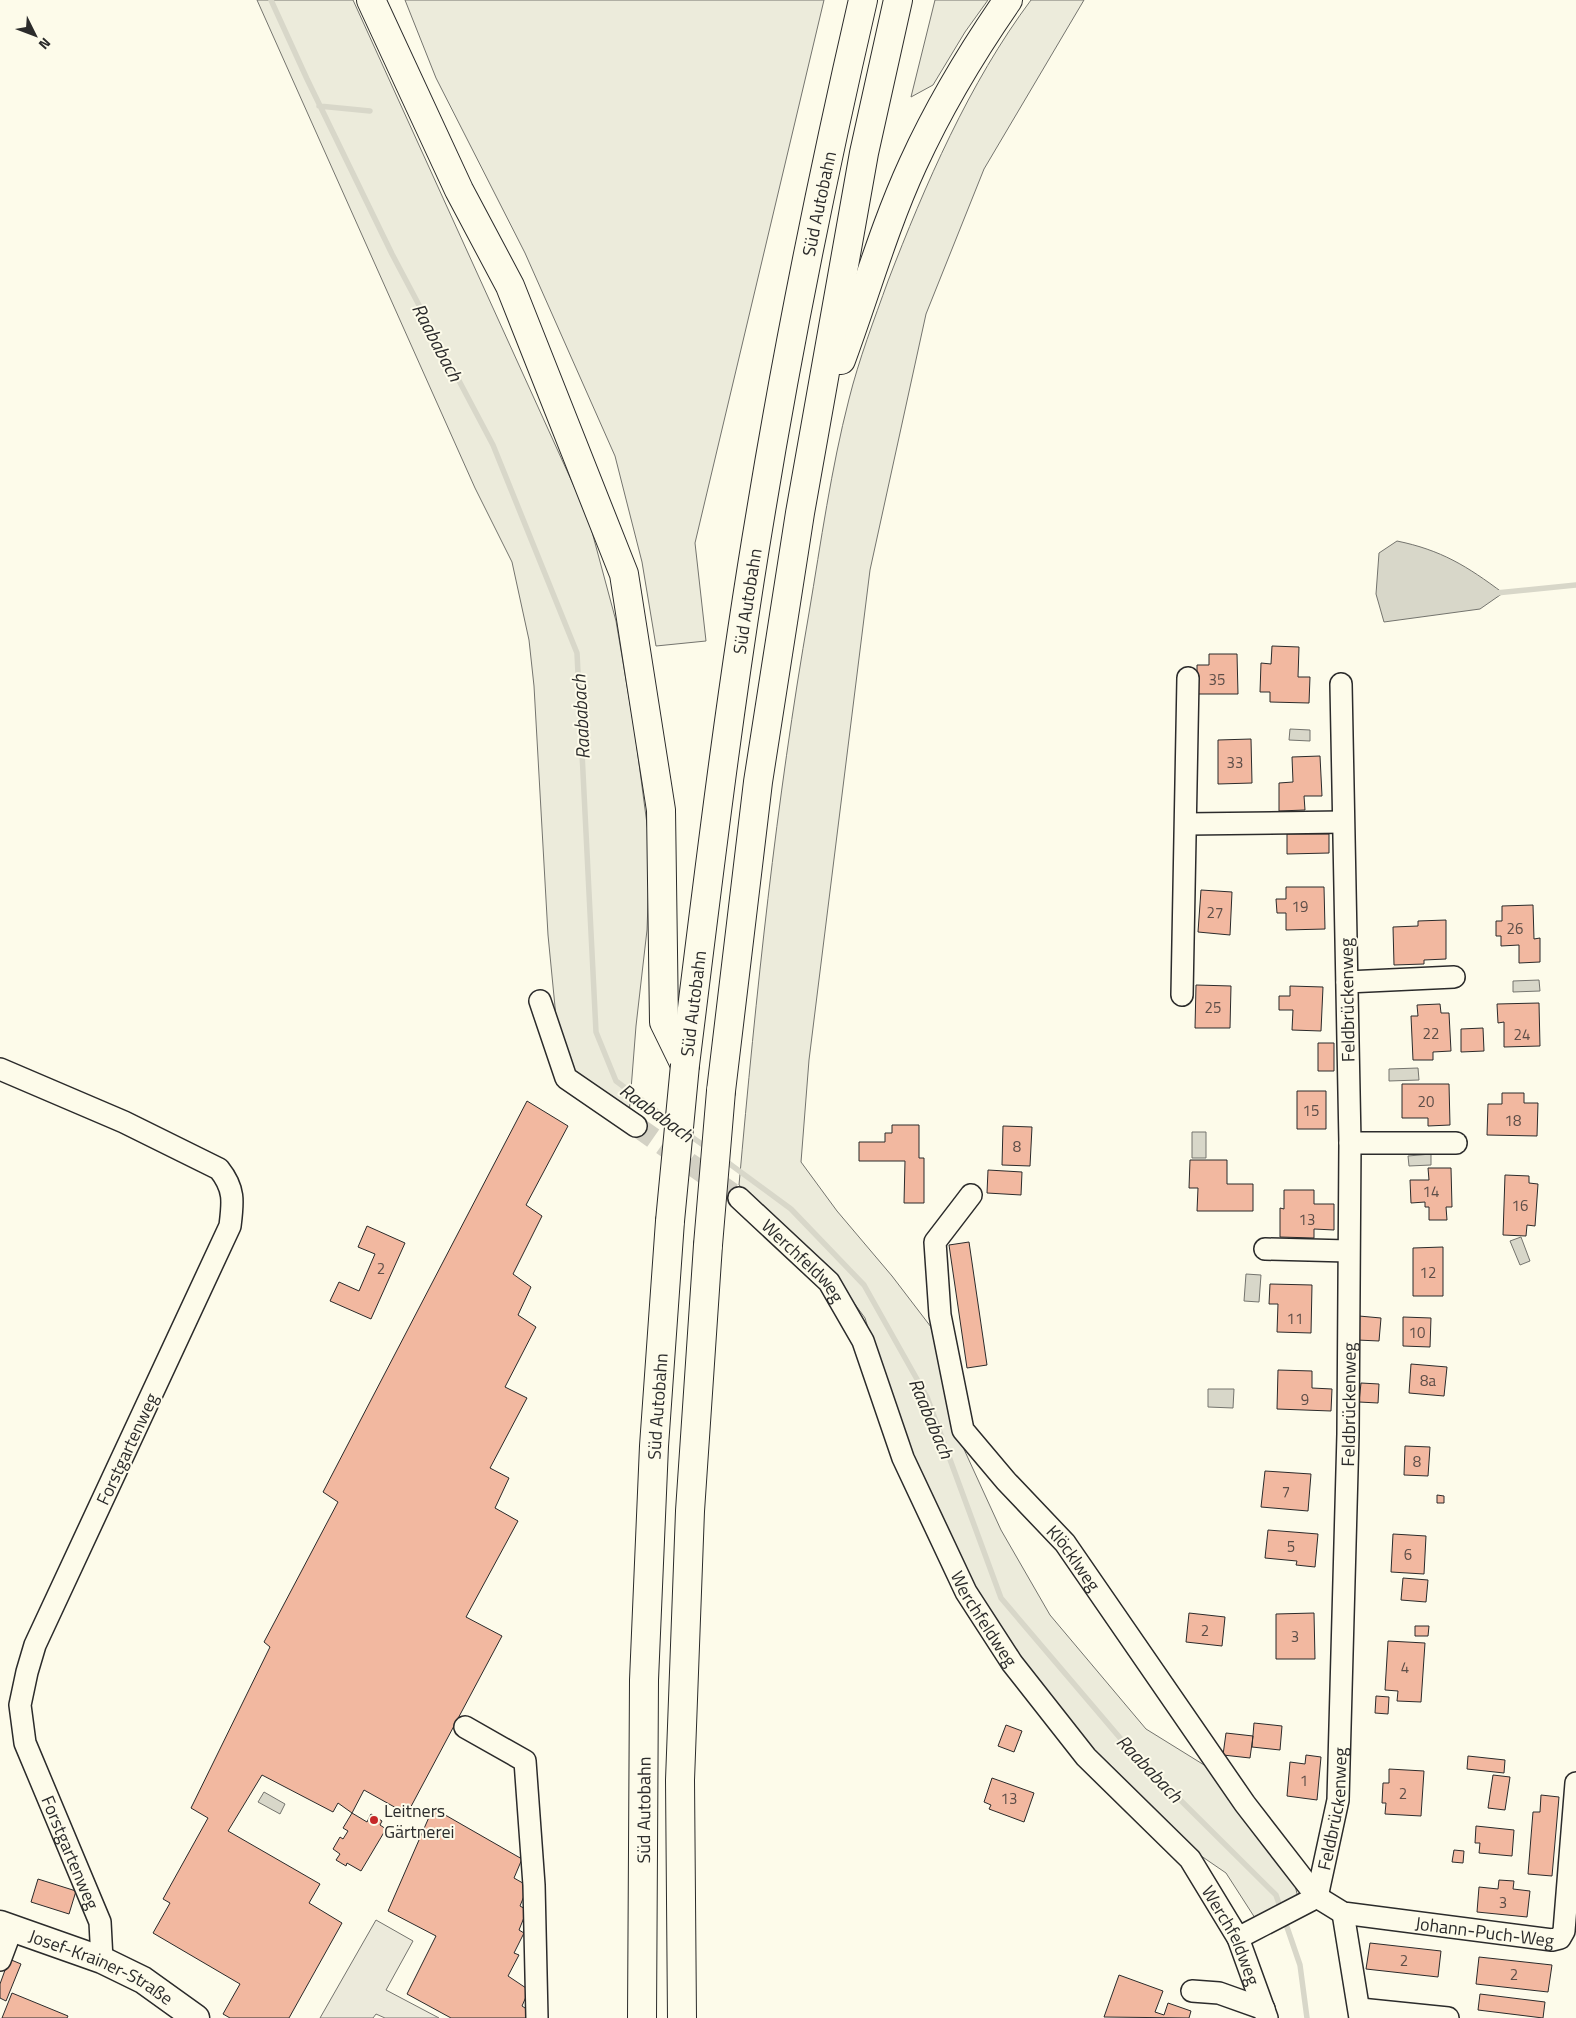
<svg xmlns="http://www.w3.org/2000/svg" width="1576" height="2018" font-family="'Titillium Web',sans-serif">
<rect width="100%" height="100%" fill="#fdfbea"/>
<path fill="#ecebdb" stroke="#74746e" d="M257 0H353L588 517 616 621 635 733 650 847 647 930 636 1026 629 1115 574 1073 557 1027 548 935 534 686 529 640 512 562 475 488Z
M405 0H824L695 543 706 641 656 646 642 562 615 456 525 253 436 78Z
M935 0H988L965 32 933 85 911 97Z
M1031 0H1084L984 169 926 314 870 570 809 1060 801 1162 837 1211 892 1276 931 1327 957 1434 1001 1530 1050 1615 1146 1729 1209 1768 1292 1872 1298 1898 1255 1918 1226 1873 1191 1849 1116 1773 1064 1718 1018 1659 973 1588 905 1448 865 1318 840 1284 771 1213 739 1185C756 994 776 802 809 613 821 542 831 469 849 399 859 359 874 320 888 281 925 185 969 83 1031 0Z"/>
<path fill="#eceadb" stroke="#74746e" d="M376 1920 413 1941 386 1990 439 2018H385L376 2014 373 2018H320Z"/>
<path fill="#d8d7c9" stroke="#74746e" d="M1397 541C1441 550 1467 566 1503 593L1480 609 1384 622 1376 594 1379 553Z
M1290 729 1310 730V741L1289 740Z
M1539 980 1540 991 1513 992V981Z
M1418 1068 1419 1080 1389 1081V1069Z
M1192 1132H1206V1158H1192Z
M1431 1154V1165L1409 1166 1408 1156Z
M1521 1237 1530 1261 1520 1265 1510 1241Z
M1246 1274 1261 1275 1259 1302 1244 1301Z
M1208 1389H1234L1233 1408 1208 1407Z
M264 1792 285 1804 280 1814 258 1802Z"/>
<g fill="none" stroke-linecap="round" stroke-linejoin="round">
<path stroke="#d8d7c9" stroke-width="5.5" d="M271 0 307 79 392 254 493 445 577 653 596 1032 616 1081 670 1121
M319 106 370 111
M1496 593 1576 585
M686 1133 709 1149
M723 1159 791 1209 864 1285 927 1397 1001 1598 1132 1752 1276 1895 1300 1965 1307 2018"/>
</g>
<path fill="#f2b8a0" stroke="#2b2b2b" d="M1272 646 1299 647 1298 677H1310L1309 703 1270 702V692H1260L1261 663 1271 664Z
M1209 654H1237L1238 694H1197V665H1209Z
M1251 739 1252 783 1218 784V740Z
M1320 756 1322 796H1304L1305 810 1279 811V783L1293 782 1292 757Z
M1287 834H1329V853L1287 854Z
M1286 887H1324L1325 929 1286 930V913H1277L1276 899H1286Z
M1201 890 1232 892 1230 935 1198 932Z
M1533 905 1534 939 1540 938V962L1519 963V945L1501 946V936H1496V921H1502V906Z
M1446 920V959L1424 960V964L1394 965 1393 927 1418 926V921Z
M1196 985 1231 986 1230 1028H1195Z
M1290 986 1323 987 1321 1031 1292 1030 1293 1010H1279V996H1290Z
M1539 1003 1540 1046 1504 1047V1022L1498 1023 1497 1004Z
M1440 1004 1441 1013H1449L1451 1051 1433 1052V1060H1413L1411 1016H1418L1417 1005Z
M1483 1028 1484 1051 1461 1052V1029Z
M1318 1043H1334V1071H1318Z
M1402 1084H1449L1450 1125 1428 1126V1118H1402Z
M1297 1091H1326V1129H1297Z
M1502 1093H1524V1103H1538L1537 1136 1487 1135 1488 1104H1502Z
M527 1101 568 1126 526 1205 542 1216 513 1274 531 1287 518 1315 536 1327 505 1387 527 1398 490 1468 509 1478 495 1508 518 1521 466 1617 502 1636 407 1814 364 1790 352 1813 338 1803 333 1812 262 1775 228 1831 320 1884 309 1903 342 1923 289 2018H230L223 2014 240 1984 153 1933 170 1903 163 1899 208 1818 191 1808 270 1647 264 1642 338 1502 323 1492Z
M892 1125H919V1158H924V1203H904L905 1161H859V1142H885V1133H892Z
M1003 1126 1032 1127 1030 1166 1002 1165Z
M1190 1160H1227V1184H1253V1211H1197L1198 1188H1189Z
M1428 1168H1451L1452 1207H1446L1447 1220H1429V1207H1425V1202L1411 1203 1410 1180H1429Z
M988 1170 1022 1172 1021 1195 987 1193Z
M1505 1175 1529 1176V1183L1538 1184 1535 1226 1527 1225 1526 1236 1503 1235Z
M1284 1190H1314V1204H1334V1230L1314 1229V1238L1280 1237V1208L1284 1209Z
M367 1226 405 1243 371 1319 330 1301 339 1282 359 1291 375 1254 358 1247Z
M969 1242 987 1365 967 1368 949 1245Z
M1443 1247V1296H1413V1248Z
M1270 1284 1312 1285 1311 1333 1277 1332 1278 1304H1269Z
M1359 1316 1381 1318 1379 1341 1357 1340Z
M1403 1317 1431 1318 1430 1347 1403 1346Z
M1411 1364 1447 1367 1444 1396 1409 1393Z
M1278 1370 1312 1371V1388L1332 1389 1331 1411 1277 1409Z
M1361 1383 1379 1384 1378 1403 1359 1402Z
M1405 1446 1430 1447 1428 1476 1404 1475Z
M1265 1471 1311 1474 1308 1511 1261 1507Z
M1437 1495 1444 1496V1503H1437Z
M1268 1530 1318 1534 1315 1567 1296 1565 1297 1561 1265 1558Z
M1393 1534 1426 1536 1424 1574 1391 1572Z
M1403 1578 1428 1580 1426 1602 1401 1600Z
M1189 1613 1225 1617 1222 1646 1186 1642Z
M1314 1613 1315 1659H1276V1614Z
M1415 1626H1429L1428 1636H1415Z
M1388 1641 1425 1643 1421 1702 1397 1701 1398 1691 1385 1690Z
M1376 1696 1389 1697 1388 1714 1375 1713Z
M1254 1723 1282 1726 1280 1750 1252 1747Z
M1006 1725 1022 1731 1014 1752 998 1746Z
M1226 1733 1253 1736 1250 1758 1223 1755Z
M1306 1755 1321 1757 1317 1800 1287 1796 1290 1762 1305 1764Z
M1468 1756 1505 1760 1504 1773 1467 1769Z
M1389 1769 1424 1771 1421 1816 1385 1814 1386 1803H1382L1383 1783H1389Z
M1493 1775 1510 1777 1505 1810 1488 1808Z
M992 1778 1034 1793 1024 1822 989 1809 991 1805 984 1802Z
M1541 1795 1559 1797 1552 1876 1528 1874 1533 1812H1540Z
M433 1808 522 1859 514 1878 528 1886 520 1906 527 1910 519 1930 524 1933 514 1953 519 1955 508 1976 529 1990 522 2006 531 2012 528 2018H451L407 1994 436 1936 388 1911Z
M352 1813 367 1822 371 1814 382 1821 380 1825 386 1829 361 1871 347 1863 346 1866 336 1860 340 1854 333 1849 340 1837 343 1839 348 1831 343 1828Z
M1476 1826 1514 1830 1512 1856 1479 1853 1480 1843H1475Z
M1454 1850 1464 1851 1463 1863 1452 1862Z
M38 1879 76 1891 69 1914 31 1902Z
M1499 1880 1514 1881 1513 1889 1530 1891 1527 1917 1477 1912 1479 1887 1498 1889Z
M1370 1943 1441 1951 1438 1977 1366 1969Z
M1479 1957 1552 1965 1548 1992 1476 1984Z
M9 1959 21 1964 6 2001 0 1998V1984Z
M1119 1975 1163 1991 1155 2012 1164 2015 1168 2003 1191 2011 1189 2018 1104 2017Z
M12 1993 68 2016 67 2018H2Z
M1480 1994 1545 2002 1543 2018 1478 2010Z"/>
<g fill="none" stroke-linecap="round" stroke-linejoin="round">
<path stroke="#d3d1c4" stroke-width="21" stroke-dasharray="21 11" stroke-linecap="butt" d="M636 1126 739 1198"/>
<g stroke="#2b2b2b" stroke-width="24">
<g id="minor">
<path d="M1186 824 1343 822"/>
<path d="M1347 982 1454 977"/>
<path d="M1182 995 1188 678"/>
<path d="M540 1001 566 1078 636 1126"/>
<path id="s1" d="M0 1069 124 1122 219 1169C235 1189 233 1202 230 1226L35 1645 27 1672 20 1705 25 1743 100 1922 102 1960"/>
<path d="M1350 1143H1456"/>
<path id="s2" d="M971 1195 935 1242 940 1315 963 1430 1006 1481 1065 1543 1245 1804 1317 1897 1343 1913 1552 1940 1560 1938 1564 1931 1576 1783"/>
<path id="s3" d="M739 1198 829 1282 863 1341 903 1458 966 1592 1012 1663 1086 1757 1190 1859 1238 1938 1267 2018"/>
<path d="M1265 1249 1348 1251"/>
<path d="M465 1727 525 1761 534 1885 537 2018"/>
<path d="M1343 1913 1360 2018"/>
<path id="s4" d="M1238 1938 1317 1897 1338 1800 1348 1434 1350 1143 1341 684"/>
<path d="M0 1960 12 1928"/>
<path d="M1192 1991 1219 1993 1264 2009"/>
<path d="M1360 2009 1448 2018"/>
</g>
</g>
<g stroke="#2b2b2b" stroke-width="29">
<g id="major">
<path id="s5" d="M0 1924 102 1960 143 1980 196 2018"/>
</g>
</g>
<g stroke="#2b2b2b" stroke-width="30">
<g id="highway">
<path d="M371 0 459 190 510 286 624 574 661 810 664 1022 685 1065"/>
<path d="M841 360C865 295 884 227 913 164 939 107 972 52 1008 0"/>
<path id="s6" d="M685 1065C708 880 730 695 761 511 789 340 824 169 863 0"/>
<path d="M721 1091 758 782 800 513 864 153 898 0"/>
<path id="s7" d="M642 2018 644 1680 654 1446 670 1221"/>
<path d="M682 2018 680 1780 690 1511 708 1245"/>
</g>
</g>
<use href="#minor" stroke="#fdfbea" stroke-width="21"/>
<use href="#major" stroke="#fdfbea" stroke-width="26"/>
<use href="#highway" stroke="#fdfbea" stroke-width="28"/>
<g stroke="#2b2b2b" stroke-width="30" stroke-linecap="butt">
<path id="highway-bridge" d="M670 1221 685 1065
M708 1245 721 1091"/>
</g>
<use href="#highway-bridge" stroke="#fdfbea" stroke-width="28"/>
</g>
<circle fill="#c62828" stroke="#fdfbea" stroke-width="2" cx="374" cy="1820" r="5"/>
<g text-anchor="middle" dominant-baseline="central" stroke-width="4" stroke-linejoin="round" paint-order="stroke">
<g font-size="15" fill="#5d4e48">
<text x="1217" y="679">35</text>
<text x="1235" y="762">33</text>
<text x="1300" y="906">19</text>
<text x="1215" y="912">27</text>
<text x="1515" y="928">26</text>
<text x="1213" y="1007">25</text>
<text x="1431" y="1033">22</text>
<text x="1522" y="1034">24</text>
<text x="1426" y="1101">20</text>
<text x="1311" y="1110">15</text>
<text x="1513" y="1120">18</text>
<text x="1017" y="1146">8</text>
<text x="1431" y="1191">14</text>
<text x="1520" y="1205">16</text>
<text x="1307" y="1219">13</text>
<text x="381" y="1268">2</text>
<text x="1428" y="1272">12</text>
<text x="1295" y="1318">11</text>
<text x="1417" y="1332">10</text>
<text x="1428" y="1380">8a</text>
<text x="1305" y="1399">9</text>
<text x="1417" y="1461">8</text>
<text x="1286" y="1491">7</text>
<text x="1291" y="1546">5</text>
<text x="1408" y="1554">6</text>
<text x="1205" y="1630">2</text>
<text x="1295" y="1636">3</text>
<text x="1405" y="1667">4</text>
<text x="1304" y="1780">1</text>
<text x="1403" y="1793">2</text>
<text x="1009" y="1798">13</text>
<text x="1503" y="1902">3</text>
<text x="1404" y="1960">2</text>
<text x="1514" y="1974">2</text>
</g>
<g font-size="18" fill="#2b2b2b" stroke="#fdfbea">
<text stroke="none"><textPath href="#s6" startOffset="872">Süd Autobahn</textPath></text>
<text stroke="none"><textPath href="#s6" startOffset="468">Süd Autobahn</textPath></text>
<text transform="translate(1347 1000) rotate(-91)">Feldbrückenweg</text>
<text stroke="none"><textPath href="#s6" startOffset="62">Süd Autobahn</textPath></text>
<text stroke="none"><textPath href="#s3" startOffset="90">Werchfeldweg</textPath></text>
<text stroke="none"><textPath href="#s4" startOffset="584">Feldbrückenweg</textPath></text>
<text stroke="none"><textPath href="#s7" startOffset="612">Süd Autobahn</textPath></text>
<text transform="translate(127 1449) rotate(-65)">Forstgartenweg</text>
<text stroke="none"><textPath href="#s2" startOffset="419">Klöcklweg</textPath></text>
<text stroke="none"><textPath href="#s3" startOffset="495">Werchfeldweg</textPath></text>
<text stroke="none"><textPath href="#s4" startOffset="179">Feldbrückenweg</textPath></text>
<text stroke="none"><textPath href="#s7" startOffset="208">Süd Autobahn</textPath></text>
<text stroke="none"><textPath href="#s1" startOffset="982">Forstgartenweg</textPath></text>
<text stroke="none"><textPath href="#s2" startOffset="1010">Johann-Puch-Weg</textPath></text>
<text stroke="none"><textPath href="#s3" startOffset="900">Werchfeldweg</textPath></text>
<text stroke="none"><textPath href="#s5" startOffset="110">Josef-Krainer-Straße</textPath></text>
</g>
<g font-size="18" fill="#2b2b2b" stroke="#fdfbea" text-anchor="start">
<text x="384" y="1810">Leitners<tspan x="384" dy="21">Gärtnerei</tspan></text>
</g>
<g font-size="19" font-style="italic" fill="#2b2b2b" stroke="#fdfbea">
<text transform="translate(438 342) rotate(62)">Raababach</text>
<text transform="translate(580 717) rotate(-93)">Raababach</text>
<text transform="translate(657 1112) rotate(36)">Raababach</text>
<text transform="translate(932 1418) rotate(67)">Raababach</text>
<text transform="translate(1150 1768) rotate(46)">Raababach</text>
</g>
</g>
<g transform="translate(35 35) rotate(132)" stroke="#fdfbea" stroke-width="4" paint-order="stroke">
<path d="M0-4L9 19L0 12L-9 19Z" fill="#2b2b2b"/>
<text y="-8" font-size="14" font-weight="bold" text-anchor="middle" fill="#2b2b2b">N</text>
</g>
</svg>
